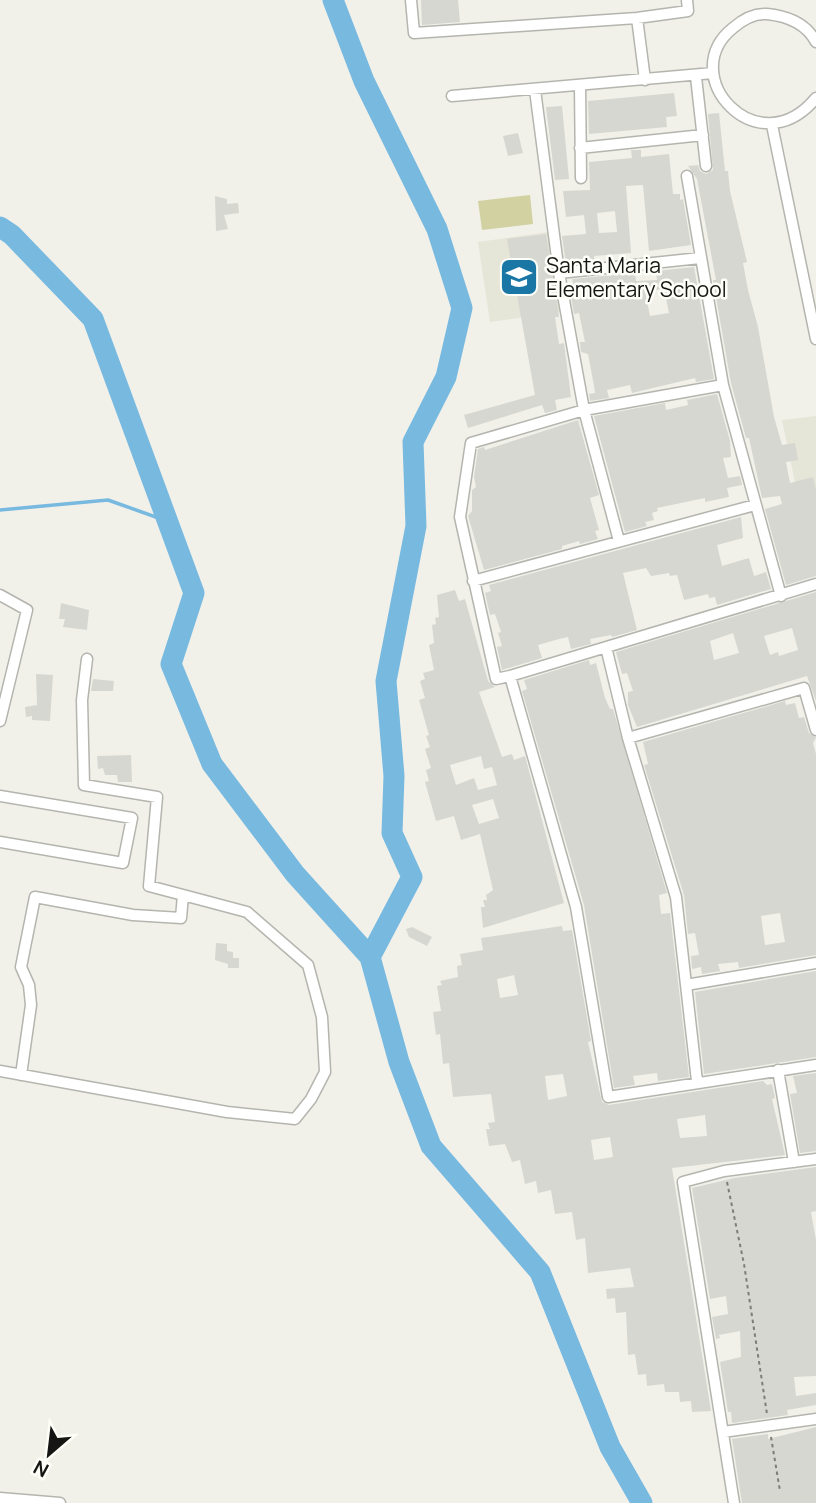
<svg xmlns="http://www.w3.org/2000/svg" width="816" height="1503" font-family="Manrope,sans-serif">
<rect width="100%" height="100%" fill="#f1f1ea"/>
<path fill="#e5e5d8" d="M548 232 560 312 490 322 478 242Z
M816 416V573L814 574 782 420Z"/>
<path fill="#d1d1a2" d="M530 195 533 224 482 230 478 201Z"/>
<g fill="none" stroke-linecap="round" stroke-linejoin="round">
<path stroke="#78b9e0" stroke-width="3.5" d="M0 510 108 500 167 521"/>
<path stroke="#78b9e0" stroke-width="21" d="M333 0 364 81 437 229 462 308 446 377 413 442 416 526 386 681 394 776 392 833 412 877 370 957
M0 227 12 235 93 319 194 593 171 664 212 764 295 874 370 957 399 1062 431 1146 540 1272 610 1447 642 1503"/>
</g>
<path fill="#d7d7d1" fill-rule="evenodd" d="M421 0H458L460 22 422 25Z
M674 93 677 116 666 117 667 127 589 134 588 101Z
M562 106 569 179 555 180 546 107Z
M719 113 725 171H728L730 191 747 262 743 263 748 290 758 327 774 417 782 445 795 443 798 460 786 462 790 483 813 477 816 489V576L786 585 765 509 782 504 780 496 762 498 749 438H746L731 383 713 280H716L697 179 688 166 698 165 700 171 706 174 713 170 708 114Z
M518 133 523 153 508 156 503 136Z
M631 150H641V157L669 154 673 194H680V200L683 199 691 245 649 251 643 185 626 186 631 253 594 256 595 261 566 264 562 236 586 234 584 215 566 217 563 191 590 190 589 162 632 158ZM615 211 617 232 599 233 597 213Z
M215 196 227 199V204L238 203 239 213 224 215 228 229 216 231Z
M546 234 559 317H555L559 344 564 343 571 397 555 400 557 410 545 413 542 405 468 428 464 415 535 395 507 239Z
M694 267 714 379 696 382 695 378 632 393 630 385 607 390 609 398 590 401 589 394 595 393 594 386 588 354 581 352 580 342H585L579 313 574 314 569 284 573 283 572 279 635 273 636 281 657 280 656 271ZM664 289 669 313 650 316 645 291Z
M717 394 730 441 731 457 723 458 728 478 740 476 742 485 727 488 729 497 705 502V498L657 508 658 511 652 513 654 520 645 522 647 526 625 532 594 416 665 403 666 410 688 405 687 400Z
M578 420 599 495 590 498 599 530 595 531 598 539 580 544 579 541 562 546V549L484 570 468 516 472 511V490L476 487 474 477 478 449 484 447 485 450Z
M741 517 743 538 717 545 722 566 749 558 754 576 766 572 771 589 717 605 715 597 709 598 708 594 684 600 677 575 670 576 669 573 651 576 646 568 623 573 637 630 612 637 611 635 590 639 591 644 571 649 568 637 559 639 538 645 542 658 502 670 497 647 502 646 498 633 501 632 495 614 490 615 485 593 491 591 489 585Z
M455 590 459 601 465 599 488 681 495 687 479 692 502 757 512 754 514 760 525 756 564 903 483 928 481 907H485L483 900H487L486 895 493 890 480 834 461 840 454 816 436 821 425 782 429 781 426 770 431 768 425 749 430 747 426 736 429 735 419 700 425 698 420 681 425 679 423 673 434 670 429 645 434 643 432 625 436 624 435 618 439 617 437 595ZM481 756 484 769 492 767 497 785 478 790 474 778 456 785 450 765ZM493 799 499 818 479 824 472 805Z
M816 592V701L807 676 637 727 628 705V692L633 691 627 673 622 674 616 652ZM792 628 798 650 779 656 778 652 770 655 764 636ZM733 633 739 653 714 660 710 641Z
M61 603 89 610 87 630 63 627 65 619H59Z
M589 660 590 665 596 663 605 698 610 709H613L667 893 659 895 661 914 670 913 689 1077 658 1081 657 1073 633 1076 635 1085 614 1088 584 905 522 691 527 689 524 680Z
M36 674 53 675 50 721 32 720V716L26 717 25 707 37 705Z
M93 679 114 681 113 691H91Z
M785 701 786 705 795 703 799 718 804 717 809 733 816 738 813 743 816 754V955L739 968 738 962 718 964 720 971 702 974 701 967 692 969 691 956 699 955 695 933 688 934 684 895 644 765 648 764 643 742ZM780 913 785 942 765 945 761 916Z
M131 755 132 782H118L117 775H105L103 768 98 769 97 756Z
M562 926 563 931 572 930 591 1041 588 1042 602 1102 609 1105 763 1081 767 1085 772 1084 775 1098 772 1099 785 1155 672 1168 711 1411 692 1412 691 1401 680 1402 679 1392H665L664 1384 647 1386 646 1374 638 1375 635 1354 628 1355 626 1312 616 1313 615 1298 607 1299 606 1289 634 1287 630 1268 588 1273 585 1238 576 1240 572 1212 555 1214 551 1190 538 1193 536 1181 525 1184 520 1160 512 1162 505 1144 489 1146 486 1129H490L488 1123 495 1122 491 1094 453 1097 449 1063 443 1064 440 1034 436 1035 433 1012 441 1011 437 986 442 985 440 981 458 977 457 966 462 965 460 954 483 950 481 938ZM514 975 518 995 500 998 497 979ZM563 1074 567 1096 548 1100 545 1076ZM705 1115 707 1136 680 1138 677 1119ZM610 1137 613 1157 594 1160 591 1140Z
M412 927 432 937 427 946 409 937 406 929Z
M216 943 227 944V951L233 952V958H239V968H228V964L215 960Z
M816 971V1057L704 1074 695 992Z
M816 1073V1151L800 1153 790 1094 797 1093 793 1076Z
M816 1167V1211L811 1212 816 1240V1376L794 1377 796 1396 816 1393V1405L787 1410 788 1415 732 1423 731 1412H728L720 1362 741 1357 740 1331 719 1335 720 1338 716 1339 712 1317 728 1314 726 1296 710 1299 692 1188 734 1178Z
M816 1427V1503H742L732 1439 768 1434V1439Z"/>
<g fill="none" stroke-linecap="round" stroke-linejoin="round">
<g stroke="#b5b5af" stroke-width="13">
<path id="minor" d="M411 0 414 33 637 18 688 11 687 0
M637 18 645 80
M816 42C806 23 787 16 767 14 754 13 742 20 733 28 674 75 758 168 816 98
M696 77 706 166
M580 85 581 178
M535 90 559 273 584 410 619 541
M452 96 713 73
M772 125 816 339
M580 148 703 135
M687 176 723 385 781 596
M559 273 700 258
M723 385 584 410 471 443 460 517 496 679 510 676 576 907 608 1097 816 1065
M473 581 755 505
M0 595 27 610 0 721
M606 647 628 738 676 897 697 1081
M510 676 816 584
M628 738 804 688 816 730
M0 796 132 818 123 863 0 842
M686 985 816 963
M778 1070 794 1162
M0 1071 227 1112 295 1119 311 1099 325 1072 322 1017 308 965 247 912 183 895
M21 1075 31 1005 29 985 21 967 35 897 133 915 181 918 183 895 149 886 157 797 84 785 82 700 87 659
M723 1432 816 1419
M0 1498 60 1503
M734 1503 683 1182 724 1171 816 1159"/>
</g>
<path stroke="#7e7e79" stroke-width="2" stroke-dasharray="3.5 3.5" stroke-linecap="butt" d="M727 1182 744 1264 767 1414
M771 1437 780 1491"/>
<use href="#minor" stroke="#fff" stroke-width="10"/>
</g>
<defs>
<g id="school-square" transform="scale(2.0125)"><rect x="-9" y="-9" width="18" height="18" rx="4" fill="#1a77a5" stroke="#fefef8"/><path d="M0-5L7-2L0 1L-7-2ZM-4 1L0 2.5L4 1V4Q0 6-4 4Z" fill="#fff"/></g>
</defs>
<g fill-rule="evenodd">
<use href="#school-square" x="519" y="277"/>
</g>
<g text-anchor="middle" dominant-baseline="central" stroke-width="5" stroke-linejoin="round" paint-order="stroke">
<g font-size="21" fill="#151513" stroke="#fefef8" text-anchor="start">
<text x="546" y="265">Santa Maria<tspan x="546" dy="24">Elementary School</tspan></text>
</g>
</g>
<g transform="translate(49 1454) rotate(208)" stroke="#fefef8" stroke-width="5" paint-order="stroke">
<path d="M0-5L12 26L0 18L-12 26Z" fill="#151513"/>
<text y="-10" font-size="19" font-weight="bold" text-anchor="middle" fill="#151513">N</text>
</g>
</svg>
